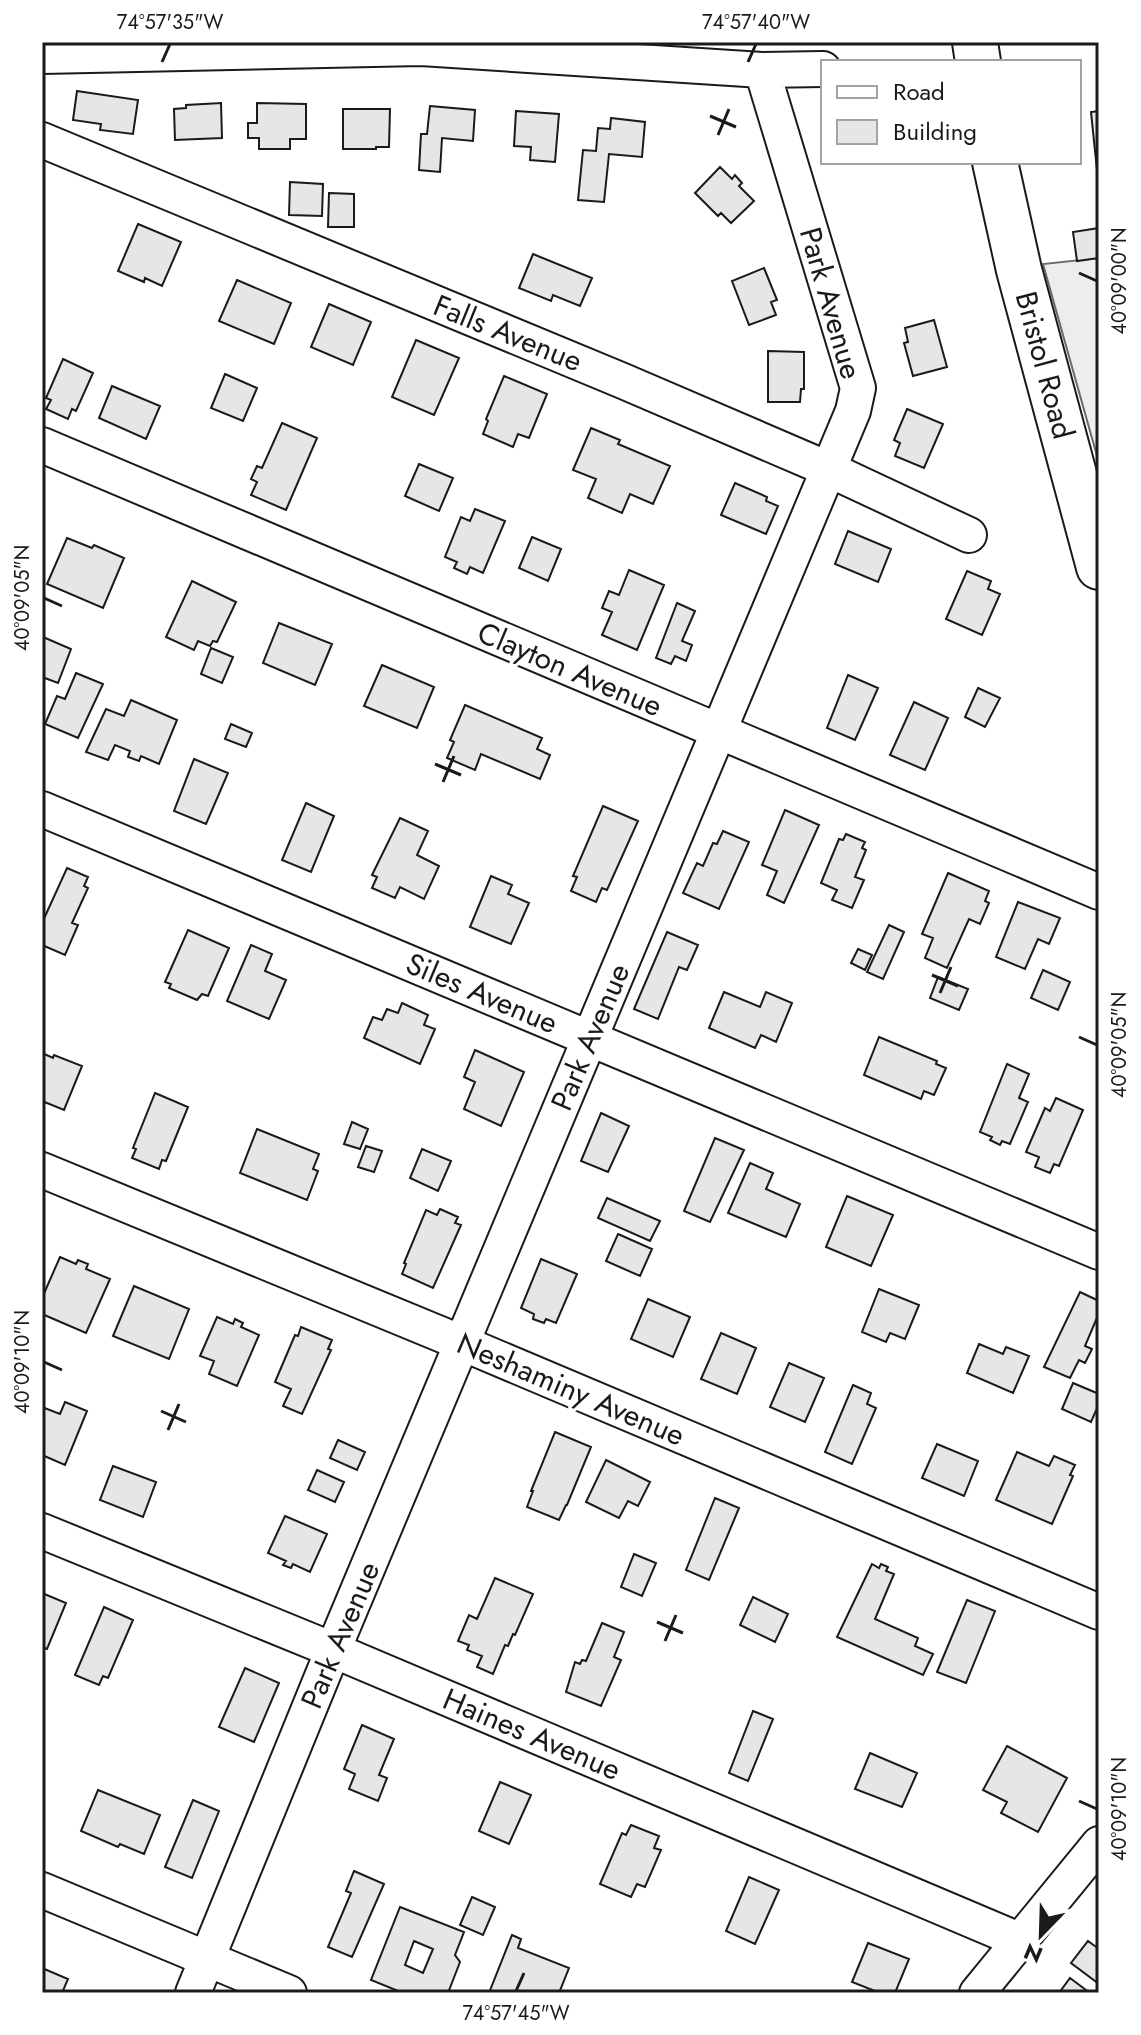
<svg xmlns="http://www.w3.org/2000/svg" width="1141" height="2035" font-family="Jost,sans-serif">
<rect width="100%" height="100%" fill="#fff"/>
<path fill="#ededed" stroke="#6a6a6a" stroke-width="2" d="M1099 258V463L1043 264Z"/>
<path fill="#e6e6e6" stroke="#1a1a1a" stroke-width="2" fill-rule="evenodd" d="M77 91 138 100 133 134 100 130 101 124 73 120Z
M221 103 222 138 175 140 174 109 186 108V105Z
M257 103 306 104V139H290V149H259V138H248V123H257Z
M430 106 475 110 473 141 442 138 440 172 419 170 421 134H427Z
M343 109H390L389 147H376V149H343Z
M516 111 559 114 555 162 530 160 531 147 514 146Z
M1099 111V170H1097L1091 112Z
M611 118 645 122 642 157 609 154 604 202 578 200 583 150 596 151 598 128 610 129Z
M720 167 732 179 735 175 742 183 739 186 754 201 731 223 721 213 718 216 695 193Z
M290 182 323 184 322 216 289 215Z
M329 193 354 194V227H328Z
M138 224 181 242 162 286 145 278 144 282 118 271Z
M1099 228V258L1077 261 1073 232Z
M533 254 592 278 580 306 553 295 551 301 519 288Z
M764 268 777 300 771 302 776 315 749 325 732 281Z
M237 280 291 303 274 344 219 321Z
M329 304 371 322 353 365 311 347Z
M934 320 947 367 913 376 904 343 908 342 905 328Z
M416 340 459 358 434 415 392 397Z
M768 351 804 352V389H801L800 402H768Z
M63 359 93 373 76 411 72 409 68 419 46 409 51 400 46 398Z
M225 374 257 388 243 421 211 408Z
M504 376 547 394 529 438 518 434 513 447 483 434 488 421 486 419Z
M112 386 160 406 146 439 99 418Z
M907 409 943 424 924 468 895 456 900 443 894 440Z
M282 423 317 438 286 510 251 495 257 482 251 479 257 466 262 468Z
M591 428 620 440 618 444 670 466 653 504 630 494 622 513 588 498 596 479 573 470Z
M419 464 453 478 439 511 405 496Z
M735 483 767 497 766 501 778 506 766 534 721 515Z
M475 509 505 521 483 573 470 567 467 574 454 568 457 562 445 557 461 517 470 521Z
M848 531 891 549 878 582 835 564Z
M532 537 561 549 548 581 519 568Z
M67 538 92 548 94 545 124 558 103 608 47 584Z
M629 570 664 585 637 650 602 635 612 612 602 608 609 591 619 595Z
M967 571 991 581 988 589 1000 594 982 635 946 619Z
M192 581 236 602 217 642 213 641 210 646 198 641 194 650 166 637Z
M677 603 695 611 682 641 692 645 686 661 675 656 671 664 656 658Z
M279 623 332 644 315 685 263 663Z
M43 637 71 649 58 683 42 677Z
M211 648 233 657 222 683 201 674Z
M382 665 434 687 417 728 364 706Z
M76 673 103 684 78 738 45 724 57 696 65 699Z
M848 675 878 688 855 740 827 728Z
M978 688 1000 698 985 727 965 717Z
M131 700 177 720 159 764 141 756 139 761 128 757 130 751 115 745 108 760 86 752 106 709 124 716Z
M914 702 948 718 925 770 890 755Z
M465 705 542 738 537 749 550 755 540 779 481 754 475 770 447 758 454 742 450 740Z
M231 724 252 733 246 747 225 739Z
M194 759 228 773 206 824 174 811Z
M306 803 334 816 311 872 282 860Z
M603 806 638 821 607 890 602 888 596 902 571 891 577 877 573 876Z
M785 810 819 825 784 903 767 895 777 871 762 865Z
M400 818 428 831 417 855 439 866 424 899 400 887 395 898 372 888 377 877 372 875Z
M723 831 749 842 719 909 683 893 697 863 703 866 713 843 717 844Z
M846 834 865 842 862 848 866 850 855 877 864 880 852 908 832 900 837 890 821 883 839 839 843 840Z
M67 868 88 877 84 886 88 888 72 923 78 925 65 955 42 945V923Z
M948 873 989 891 985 901 989 903 980 924 969 919 947 968 925 958 933 938 922 934Z
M491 876 512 885 508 894 529 903 511 944 470 927Z
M1018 902 1060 918 1049 944 1038 939 1025 969 996 957Z
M889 925 904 932 883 979 867 972Z
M188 930 229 948 208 996 202 994 197 1000 169 988 171 984 165 982Z
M667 932 698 945 687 970 679 967 658 1019 634 1009Z
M251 945 272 954 265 971 286 980 269 1019 227 1001Z
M858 949 872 955 865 970 851 963Z
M1043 970 1070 982 1058 1010 1031 998Z
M938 977 968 989 959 1010 930 998Z
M724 992 760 1007 766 992 792 1003 776 1042 761 1035 755 1048 709 1028Z
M402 1003 428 1015 424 1025 435 1029 420 1064 364 1038 373 1017 382 1020 387 1009 398 1013Z
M879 1037 937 1061 936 1064 946 1068 934 1095 924 1091 921 1099 864 1075Z
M475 1050 524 1072 501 1126 464 1109 475 1082 464 1077Z
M42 1053 53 1058 54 1055 82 1066 64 1110 42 1101Z
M1007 1064 1029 1074 1019 1098 1028 1102 1010 1144 1002 1141 1000 1145 990 1140 992 1137 980 1132Z
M155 1093 188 1107 166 1161 162 1160 159 1169 132 1158 136 1149 133 1148Z
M1056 1098 1083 1110 1059 1166 1054 1164 1050 1173 1035 1167 1039 1157 1026 1152 1045 1108 1050 1111Z
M601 1113 629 1126 608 1172 581 1161Z
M352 1122 368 1129 360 1149 344 1144Z
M257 1129 319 1154 313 1169 318 1171 307 1200 240 1173Z
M715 1138 744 1150 710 1222 684 1211Z
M366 1146 382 1151 374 1172 358 1167Z
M422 1149 451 1161 438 1191 410 1178Z
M750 1163 773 1173 766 1189 800 1204 786 1237 728 1213Z
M847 1196 893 1215 871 1266 826 1247Z
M607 1198 660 1221 650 1241 598 1218Z
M440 1209 458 1217 455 1223 461 1225 433 1288 402 1274 406 1264 404 1263 426 1210 437 1215Z
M618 1234 652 1249 640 1276 606 1261Z
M60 1257 76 1264 78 1260 88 1264 86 1269 110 1279 86 1333 42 1314V1298Z
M541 1259 577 1274 556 1323 546 1319 544 1323 533 1319 534 1314 521 1308Z
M134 1286 189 1309 169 1359 113 1336Z
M879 1289 919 1305 905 1339 890 1333 886 1342 862 1332Z
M1080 1292 1099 1301V1313L1085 1346 1092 1349 1085 1363 1079 1360 1070 1378 1044 1367Z
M648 1299 690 1317 673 1357 631 1339Z
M217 1317 233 1324 235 1319 243 1323 241 1327 259 1335 237 1386 209 1374 214 1361 200 1356Z
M301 1327 332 1340 328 1349 331 1350 302 1414 283 1406 291 1389 275 1382 295 1335 298 1336Z
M721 1333 756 1348 737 1394 701 1379Z
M979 1344 1003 1354 1006 1347 1029 1356 1013 1393 967 1373Z
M789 1363 824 1378 805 1422 770 1407Z
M1073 1383 1099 1394V1404L1091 1422 1062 1409Z
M853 1385 871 1393 867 1404 876 1408 852 1464 825 1452Z
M65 1402 87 1411 65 1465 42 1455V1407L60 1414Z
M555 1432 591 1447 567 1505H566L559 1520 527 1507 533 1491H531Z
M338 1440 365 1452 357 1470 330 1458Z
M937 1444 978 1461 964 1496 922 1478Z
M1017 1452 1049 1466 1054 1456 1075 1465 1070 1475 1073 1476 1052 1524 996 1500Z
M606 1460 650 1482 638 1506 628 1501 619 1518 586 1502Z
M113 1466 156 1482 143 1517 100 1500Z
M317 1470 344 1482 335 1502 308 1490Z
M715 1498 739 1508 709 1580 686 1570Z
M285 1516 327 1534 310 1572 293 1564 291 1568 283 1565 286 1561 268 1553Z
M634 1554 656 1563 642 1596 621 1587Z
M872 1564 879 1568 881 1564 888 1567 886 1571 894 1574 875 1619 918 1638 915 1646 933 1654 923 1675 837 1637Z
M495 1578 533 1594 515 1635 513 1634 508 1646 505 1645 493 1674 477 1667 482 1656 467 1650 469 1645 458 1641 469 1615 477 1619Z
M42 1593 66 1603 47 1649 42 1647Z
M753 1597 788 1614 775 1642 740 1625Z
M967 1600 995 1611 966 1683 937 1672Z
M104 1607 133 1620 108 1678 103 1676 99 1685 75 1675Z
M602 1623 624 1632 614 1657 621 1660 601 1706 566 1692 575 1662 580 1664 582 1660 586 1661Z
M245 1668 279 1683 254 1742 219 1727Z
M753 1711 773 1719 748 1781 729 1773Z
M362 1725 394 1739 379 1775 387 1778 378 1801 349 1789 355 1774 344 1769Z
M1007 1746 1067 1778 1038 1832 1001 1813 1007 1802 983 1790Z
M870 1753 917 1773 902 1807 855 1789Z
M500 1782 531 1795 509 1844 479 1831Z
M98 1790 160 1815 144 1854 120 1844 118 1847 81 1831Z
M193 1800 219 1811 192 1878 165 1867Z
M631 1825 659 1836 654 1848 661 1850 645 1887 637 1884 631 1897 600 1884 622 1833 626 1835Z
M354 1871 384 1884 352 1957 328 1947 351 1893 346 1891Z
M749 1877 779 1890 755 1944 726 1931Z
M472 1897 495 1907 483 1935 460 1925Z
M400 1907 464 1932 455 1955 460 1962 448 1993H403L371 1980ZM414 1941 433 1949 423 1973 405 1965Z
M512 1935 521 1939 518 1948 569 1968 559 1993H489Z
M1088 1941 1099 1949V1984L1071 1963Z
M868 1943 909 1959 895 1993H880L852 1982Z
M42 1968 68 1979 62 1993H42Z
M1070 1978 1090 1993H1059Z"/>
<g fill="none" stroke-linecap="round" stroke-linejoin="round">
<g stroke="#1a1a1a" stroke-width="38">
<path id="minor" d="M42 56 421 48 762 70 823 69
M42 140 623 381 828 469 969 535
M42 445 1099 892
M42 809 1099 1252
M42 1170 462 1343 1099 1612
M42 1531 333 1650 1021 1941
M42 1890 289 1993
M193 1993 333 1650 853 411 858 388 762 70
M977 1993 1099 1844"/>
</g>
<g stroke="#1a1a1a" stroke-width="48">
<path id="major" d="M975 42 978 62
M995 162 1019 270 1099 567"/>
</g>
<use href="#minor" stroke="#fff" stroke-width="34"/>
<use href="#major" stroke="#fff" stroke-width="44"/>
</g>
<path fill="none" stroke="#1a1a1a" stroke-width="3" d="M162 62 170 44M748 62 756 44M710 116 736 127M718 135 729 109M1079 273 1097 281M44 598 62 606M435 764 461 775M443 782 454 756M932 975 958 986M940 993 951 967M1079 1037 1097 1045M44 1362 62 1370M161 1411 186 1422M168 1430 179 1404M657 1622 683 1633M665 1641 676 1615M1079 1801 1097 1809M516 1991 524 1973"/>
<g text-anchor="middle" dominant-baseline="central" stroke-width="6" stroke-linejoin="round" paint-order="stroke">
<g font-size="30" fill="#1a1a1a" stroke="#fff">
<text transform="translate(831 303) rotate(74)">Park Avenue</text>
<text transform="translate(508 333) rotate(22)">Falls Avenue</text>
<text transform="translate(1045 365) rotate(75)">Bristol Road</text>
<text transform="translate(570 669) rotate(23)">Clayton Avenue</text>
<text transform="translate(482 993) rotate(23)">Siles Avenue</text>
<text transform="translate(590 1037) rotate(-67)">Park Avenue</text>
<text transform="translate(571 1389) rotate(23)">Neshaminy Avenue</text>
<text transform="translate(340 1635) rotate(-67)">Park Avenue</text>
<text transform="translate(532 1734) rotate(23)">Haines Avenue</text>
</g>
</g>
<rect width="1141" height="2035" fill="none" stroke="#ffffff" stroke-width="88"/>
<rect x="821" y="60" width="260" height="104" fill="#ffffff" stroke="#a3a3a3" stroke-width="2"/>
<rect x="837" y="86" width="40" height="12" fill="#ffffff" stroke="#a3a3a3" stroke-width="2"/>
<text x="893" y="100" font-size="24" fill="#1a1a1a">Road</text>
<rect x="837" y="120" width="40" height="24" fill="#e6e6e6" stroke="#a3a3a3" stroke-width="2"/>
<text x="893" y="140" font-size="24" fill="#1a1a1a">Building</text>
<g transform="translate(1041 1935) rotate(203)" stroke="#ffffff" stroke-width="6" paint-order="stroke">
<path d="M0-6L14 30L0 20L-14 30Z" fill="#1a1a1a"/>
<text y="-12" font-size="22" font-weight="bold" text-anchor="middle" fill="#1a1a1a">N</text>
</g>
<rect x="44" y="44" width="1053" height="1947" fill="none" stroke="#1a1a1a" stroke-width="3"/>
<g font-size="20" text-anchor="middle" fill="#1a1a1a">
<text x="170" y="29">74°57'35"W</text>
<text x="756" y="29">74°57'40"W</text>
<text transform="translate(1119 281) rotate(-90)" y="7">40°09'00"N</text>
<text transform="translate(22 598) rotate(-90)" y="7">40°09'05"N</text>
<text transform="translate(1119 1045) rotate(-90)" y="7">40°09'05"N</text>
<text transform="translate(22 1362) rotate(-90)" y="7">40°09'10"N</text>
<text transform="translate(1119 1809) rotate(-90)" y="7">40°09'10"N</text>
<text x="516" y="2020">74°57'45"W</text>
</g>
</svg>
